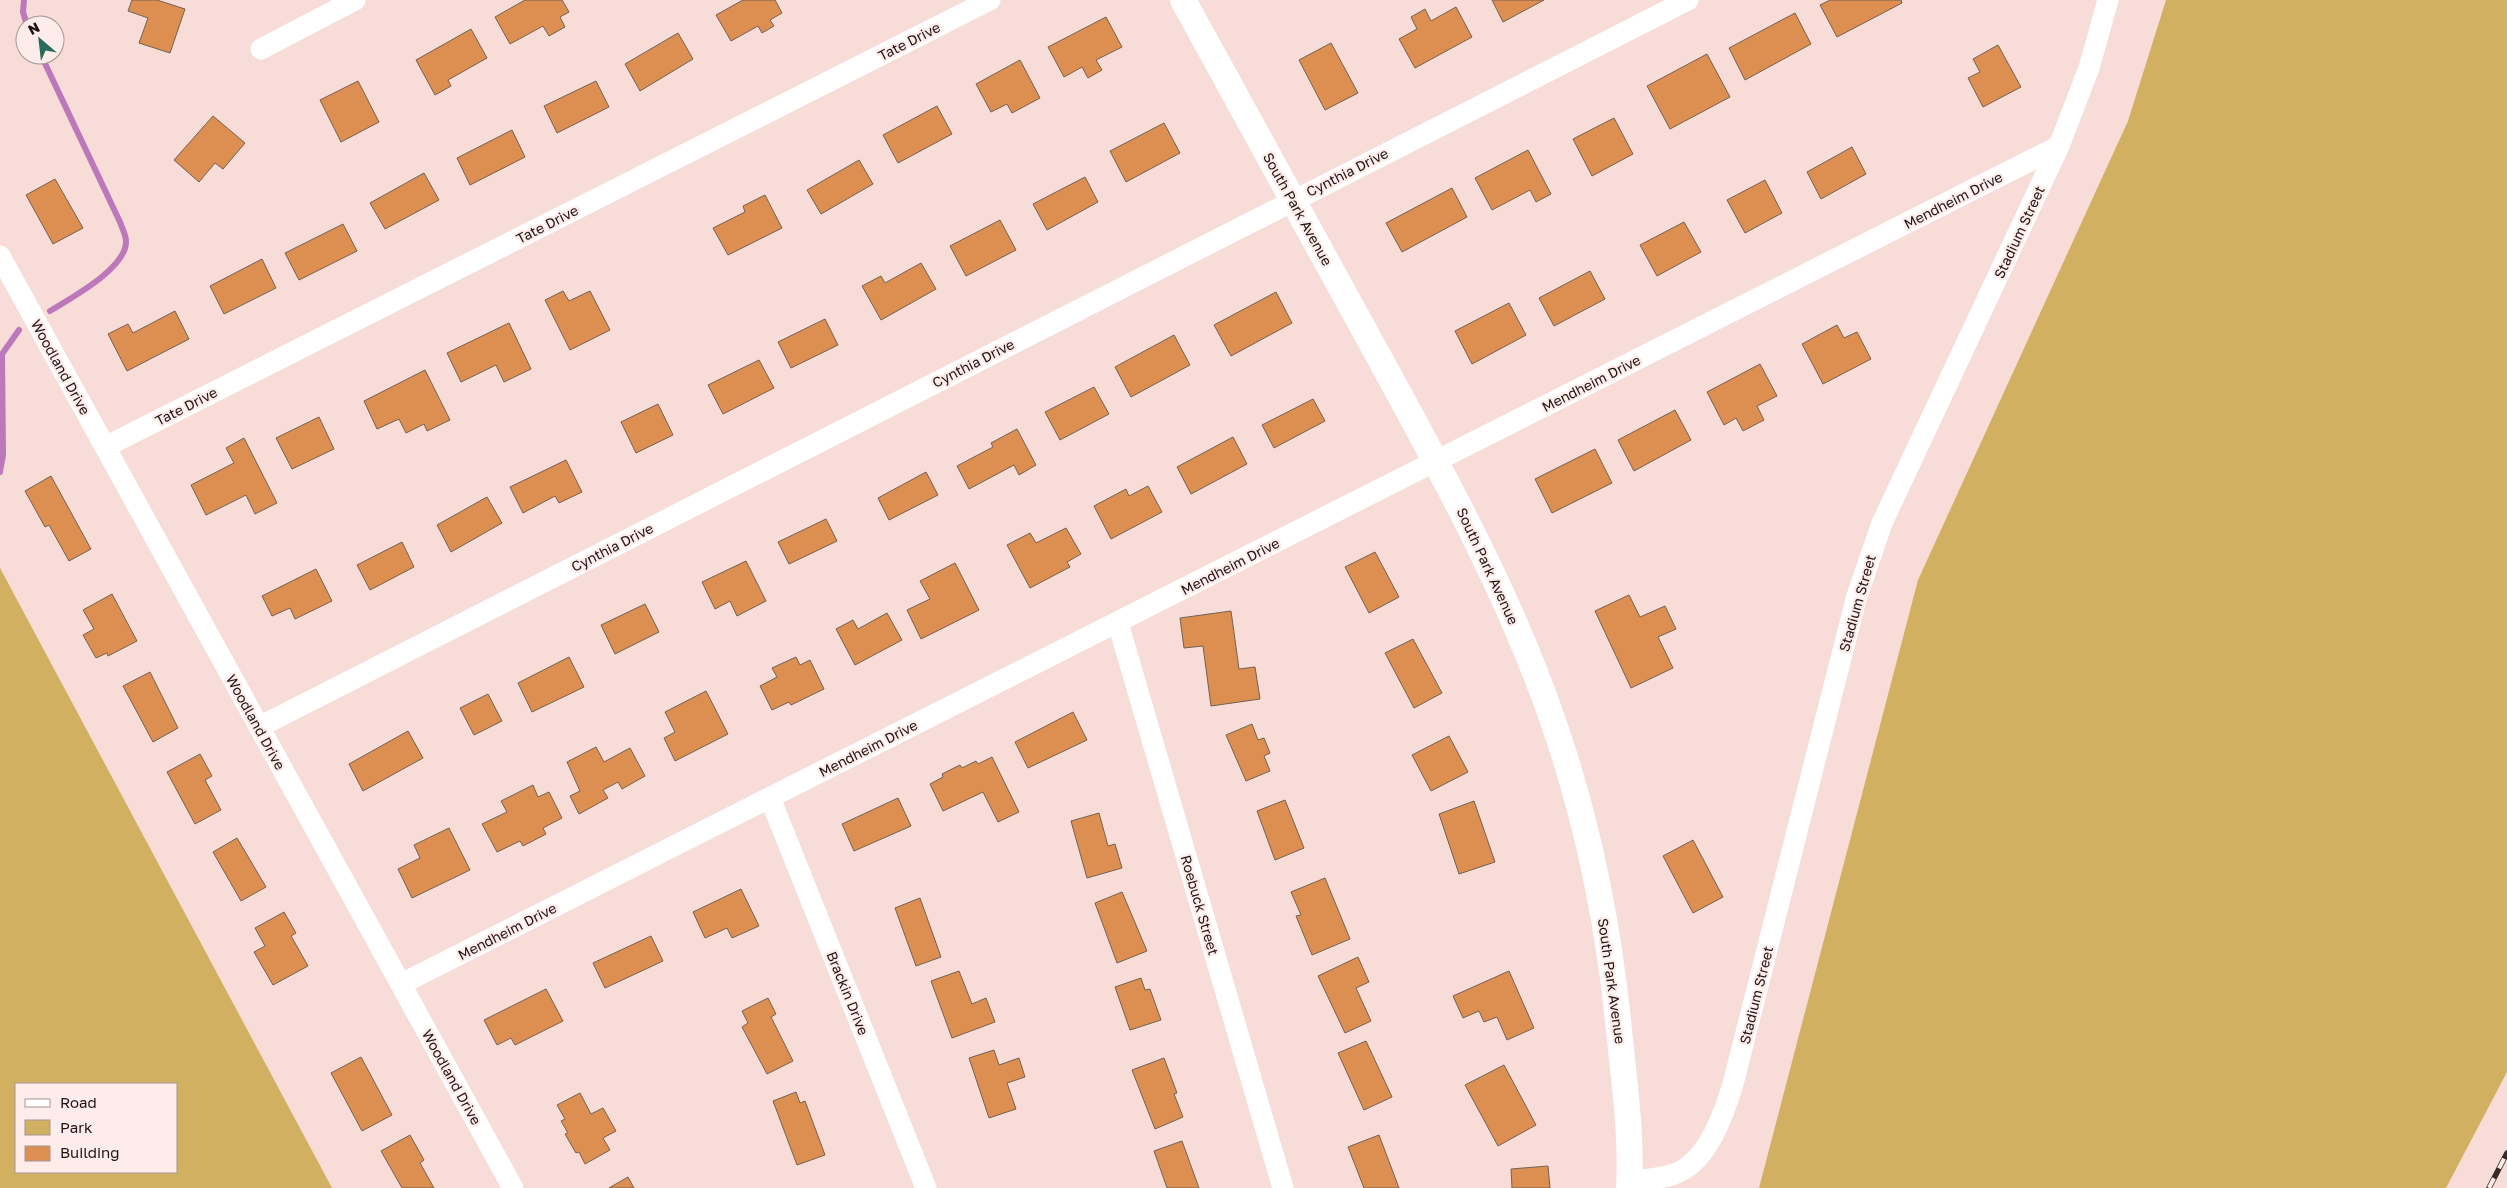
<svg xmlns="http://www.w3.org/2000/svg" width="2507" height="1188" font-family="'Golos Text',sans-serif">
<rect width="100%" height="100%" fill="#f7dcd7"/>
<path fill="#d1b061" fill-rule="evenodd" d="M2166 0H2507V1072L2446 1188H1759L1918 580 2128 121Z
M0 568 332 1188H0ZM16 1084H176V1172H16Z"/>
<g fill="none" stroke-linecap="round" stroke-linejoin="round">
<path stroke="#bc78ba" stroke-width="6" d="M24 0 23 12 27 25
M41 55 120 222C122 228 126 235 126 241 127 268 71 298 50 311
M0 472 3 455 2 354 19 330"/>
</g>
<path fill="#dd8f52" stroke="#736153" d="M132 0H157L185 9 170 53 139 43 148 18 128 11Z
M525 0H562L569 12 560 17 565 27 549 36 543 26 510 44 495 17Z
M743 0H775L782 13 770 20 774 26 762 33 758 26 731 41 716 15Z
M1492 0H1544L1503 22Z
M1830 0H1901L1902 3 1837 37 1820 5Z
M1456 7 1472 37 1415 68 1399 39 1417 29 1411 17 1425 9 1431 21Z
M1795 13 1811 44 1745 80 1729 48Z
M1106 17 1122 47 1096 60 1102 70 1088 78 1082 67 1064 77 1048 47Z
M471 29 487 58 448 80 451 86 435 95 416 60Z
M678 33 693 59 640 91 625 64Z
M1331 43 1358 93 1325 110 1299 60Z
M1998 45 2021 87 1983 107 1968 78 1980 72 1973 59Z
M1707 54 1730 97 1670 129 1647 86Z
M1020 60 1040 98 1012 113 1007 104 991 112 976 84Z
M358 81 379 122 341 142 320 100Z
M596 81 609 107 557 133 544 106Z
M937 106 952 134 898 163 883 135Z
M213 116 245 143 223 169 215 163 199 182 174 160Z
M1614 118 1633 154 1592 176 1573 139Z
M1164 123 1180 153 1126 182 1110 151Z
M512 130 525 157 470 185 457 158Z
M1852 147 1866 174 1821 199 1807 172Z
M1528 150 1551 194 1536 202 1530 190 1492 210 1475 178Z
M859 160 873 184 821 214 807 190Z
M424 173 439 200 385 229 370 203Z
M1085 177 1098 202 1047 230 1033 204Z
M55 179 83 228 53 244 26 195Z
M1765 180 1782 213 1745 233 1727 200Z
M1452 188 1467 217 1402 252 1386 223Z
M765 195 782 228 728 255 713 228 745 212 743 206Z
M1000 220 1016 250 966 276 950 246Z
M1684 222 1701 252 1657 276 1640 245Z
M343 224 357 251 299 280 285 253Z
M262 259 276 288 224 314 210 286Z
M921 263 936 289 881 320 862 286 881 276 885 283Z
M1590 271 1605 299 1554 326 1539 298Z
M563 291 569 301 590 291 610 330 570 350 545 300Z
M1276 292 1292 323 1231 356 1214 325Z
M1509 303 1526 335 1472 364 1455 331Z
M175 311 189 339 127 371 108 334 128 324 133 333Z
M825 319 838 345 791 368 778 342Z
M509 323 531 369 504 382 496 365 461 382 447 353Z
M1837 325 1844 338 1857 332 1871 359 1823 384 1802 344Z
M1174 335 1190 365 1131 397 1115 367Z
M759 360 774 388 723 414 708 385Z
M1760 364 1777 396 1757 406 1764 420 1743 431 1736 418 1724 425 1707 392Z
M425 370 450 420 427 431 424 424 406 433 399 419 377 429 364 401Z
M1094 387 1109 414 1060 440 1045 412Z
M1313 399 1325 421 1274 448 1262 425Z
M658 404 673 435 636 453 621 422Z
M1675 410 1691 440 1634 471 1618 440Z
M319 417 334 449 292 469 276 438Z
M1017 429 1036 465 1019 475 1014 465 969 489 957 466 993 447 991 443Z
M1233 437 1247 464 1191 494 1177 467Z
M244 438 277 503 255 514 246 495 206 515 191 485 234 463 226 448Z
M1595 449 1612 483 1552 513 1535 479Z
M566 460 582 492 559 503 555 496 523 513 510 487Z
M926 472 938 495 889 520 878 498Z
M51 476 91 549 69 561 49 525 45 527 25 491Z
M1148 486 1162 512 1111 539 1094 506 1126 489 1129 496Z
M487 497 502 523 451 552 437 525Z
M826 519 837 541 789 564 778 542Z
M1066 528 1081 554 1067 562 1070 567 1030 588 1007 545 1030 533 1036 543Z
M402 542 414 567 370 590 357 565Z
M1375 552 1399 597 1369 613 1345 567Z
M746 561 766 601 737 616 730 601 715 609 702 582Z
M955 563 979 610 921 639 907 610 930 599 920 581Z
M316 569 332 601 295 619 290 608 272 616 262 596Z
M112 594 137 641 108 656 107 653 96 658 83 635 94 629 83 610Z
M1629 595 1640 617 1665 606 1676 629 1658 637 1673 668 1631 688 1595 611Z
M645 604 659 632 615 654 601 625Z
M1231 611 1239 669 1255 667 1260 699 1211 706 1203 646 1184 648 1180 618Z
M887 613 902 640 855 665 836 629 853 620 858 629Z
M1413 639 1442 693 1414 708 1385 653Z
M569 657 584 687 532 712 518 683Z
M796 657 800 665 810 660 824 689 791 705 789 702 772 710 760 686 777 677 772 668Z
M150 672 178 728 153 742 123 686Z
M706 691 728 734 675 761 664 738 675 732 665 712Z
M488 694 502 721 474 735 460 708Z
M1073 712 1087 740 1028 768 1015 742Z
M1252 724 1258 740 1264 738 1270 753 1264 756 1270 771 1246 781 1226 735Z
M408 731 423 758 363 791 349 764Z
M1449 736 1468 772 1431 791 1412 755Z
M596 747 604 762 630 748 645 776 622 789 618 782 603 790 608 798 579 814 570 796 580 791 567 762Z
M200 754 212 776 205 780 221 810 195 824 167 772Z
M992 757 1019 812 998 822 983 792 943 811 930 784 943 777 942 774 960 765 962 768 976 761 978 764Z
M533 785 538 797 549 792 562 818 543 828 546 834 523 846 520 841 497 852 482 824 507 812 501 801Z
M898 798 911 826 854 851 842 824Z
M1285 800 1304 848 1275 860 1257 811Z
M1474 801 1495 862 1459 874 1439 814Z
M1099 813 1108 846 1115 844 1122 868 1087 878 1071 821Z
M449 828 470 870 412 898 398 869 420 858 414 845Z
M237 838 266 887 241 901 213 852Z
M1693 840 1723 897 1693 913 1663 856Z
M1325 878 1350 939 1312 955 1296 916 1301 915 1291 892Z
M741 889 759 926 732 938 727 928 705 938 693 912Z
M1122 892 1147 951 1117 963 1095 903Z
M920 898 941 957 916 966 895 908Z
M284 912 296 933 291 936 308 966 273 985 254 952 265 946 255 928Z
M651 936 663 961 605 988 593 963Z
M1358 957 1369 982 1356 988 1371 1021 1345 1033 1318 976Z
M959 971 972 1004 986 998 995 1022 952 1038 931 981Z
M1509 971 1534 1028 1507 1040 1497 1017 1484 1022 1479 1011 1463 1018 1453 996Z
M1141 978 1145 990 1150 989 1161 1020 1130 1030 1115 987Z
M546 989 563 1021 515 1045 511 1038 497 1045 484 1020Z
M768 998 776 1014 771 1017 793 1061 767 1074 742 1027 748 1023 742 1011Z
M1366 1041 1392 1097 1364 1110 1338 1053Z
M994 1050 999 1065 1019 1058 1025 1077 1007 1083 1016 1109 989 1118 969 1058Z
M361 1057 392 1115 362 1131 331 1073Z
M1164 1058 1177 1093 1174 1094 1183 1117 1155 1129 1132 1070Z
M1504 1065 1536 1125 1498 1146 1465 1085Z
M796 1092 800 1103 805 1101 825 1155 797 1165 773 1101Z
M580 1093 591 1114 603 1108 616 1131 603 1138 610 1150 585 1164 579 1152 576 1153 565 1134 568 1133 561 1121 565 1119 557 1105Z
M410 1135 424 1160 420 1163 434 1188H402L381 1151Z
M1379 1135 1399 1188H1364L1348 1147Z
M1182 1141 1199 1188H1167L1154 1151Z
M1548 1166 1550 1188H1512L1511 1169Z
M628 1177 634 1188H609Z"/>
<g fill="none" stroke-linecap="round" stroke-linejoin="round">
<path stroke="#fff" stroke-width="21" d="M261 49 355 0
M0 256 513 1188
M105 447 990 0
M1118 623 1283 1188
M259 727 1688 0
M770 798 926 1188
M401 984 2059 146
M1629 1182C1645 1179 1665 1179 1679 1172 1709 1158 1724 1113 1733 1084L1856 599 1882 523 2059 146 2089 68 2108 0"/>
<path stroke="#fff" stroke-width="26" d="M1183 0C1248 119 1314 238 1379 357 1444 476 1510 595 1554 724 1589 825 1610 933 1620 1040 1625 1088 1632 1139 1629 1188"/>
<g stroke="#352a28" stroke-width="5.5">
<path id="rail" d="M2489 1188 2507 1153"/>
</g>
<use href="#rail" stroke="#fdece9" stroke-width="4" stroke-dasharray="11" stroke-linecap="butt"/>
</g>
<g text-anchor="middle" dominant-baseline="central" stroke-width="4.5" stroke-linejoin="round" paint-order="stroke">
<g font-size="14" fill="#1e1513" stroke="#fdece9">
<text transform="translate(909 41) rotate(-27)">Tate Drive</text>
<text transform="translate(1347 172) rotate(-27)">Cynthia Drive</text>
<text transform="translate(1953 200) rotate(-27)">Mendheim Drive</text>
<text transform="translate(1298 209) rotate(61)">South Park Avenue</text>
<text transform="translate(547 224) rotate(-27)">Tate Drive</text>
<text transform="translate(2019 232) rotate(-65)">Stadium Street</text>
<text transform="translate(973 363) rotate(-27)">Cynthia Drive</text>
<text transform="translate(61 367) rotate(61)">Woodland Drive</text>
<text transform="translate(1591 383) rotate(-27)">Mendheim Drive</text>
<text transform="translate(186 406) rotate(-27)">Tate Drive</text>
<text transform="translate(612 547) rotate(-27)">Cynthia Drive</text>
<text transform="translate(1230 566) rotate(-27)">Mendheim Drive</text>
<text transform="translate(1488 566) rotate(65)">South Park Avenue</text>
<text transform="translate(1857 603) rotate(-74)">Stadium Street</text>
<text transform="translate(256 722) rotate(61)">Woodland Drive</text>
<text transform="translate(868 748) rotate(-27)">Mendheim Drive</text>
<text transform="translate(1200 905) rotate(74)">Roebuck Street</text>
<text transform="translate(507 931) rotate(-27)">Mendheim Drive</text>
<text transform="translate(1612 981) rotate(82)">South Park Avenue</text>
<text transform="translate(848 993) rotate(68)">Brackin Drive</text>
<text transform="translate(1756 995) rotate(-76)">Stadium Street</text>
<text transform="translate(452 1077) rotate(61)">Woodland Drive</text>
</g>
</g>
<rect x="15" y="1083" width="162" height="90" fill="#fdece9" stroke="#a49693"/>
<rect x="25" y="1099" width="25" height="8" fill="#ffffff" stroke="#a49693"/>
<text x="60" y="1108" font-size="15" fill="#1e1513">Road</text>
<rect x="25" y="1120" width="25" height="15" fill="#d1b061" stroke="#a49693"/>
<text x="60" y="1133" font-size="15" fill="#1e1513">Park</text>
<rect x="25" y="1146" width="25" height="15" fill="#dd8f52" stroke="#a49693"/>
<text x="60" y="1158" font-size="15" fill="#1e1513">Building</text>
<g transform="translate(40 40) rotate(332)"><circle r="24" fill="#fdece9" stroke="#a49693"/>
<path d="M0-4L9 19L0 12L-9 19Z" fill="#286b5c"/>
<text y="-8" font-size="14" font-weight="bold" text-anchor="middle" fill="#1e1513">N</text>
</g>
</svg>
